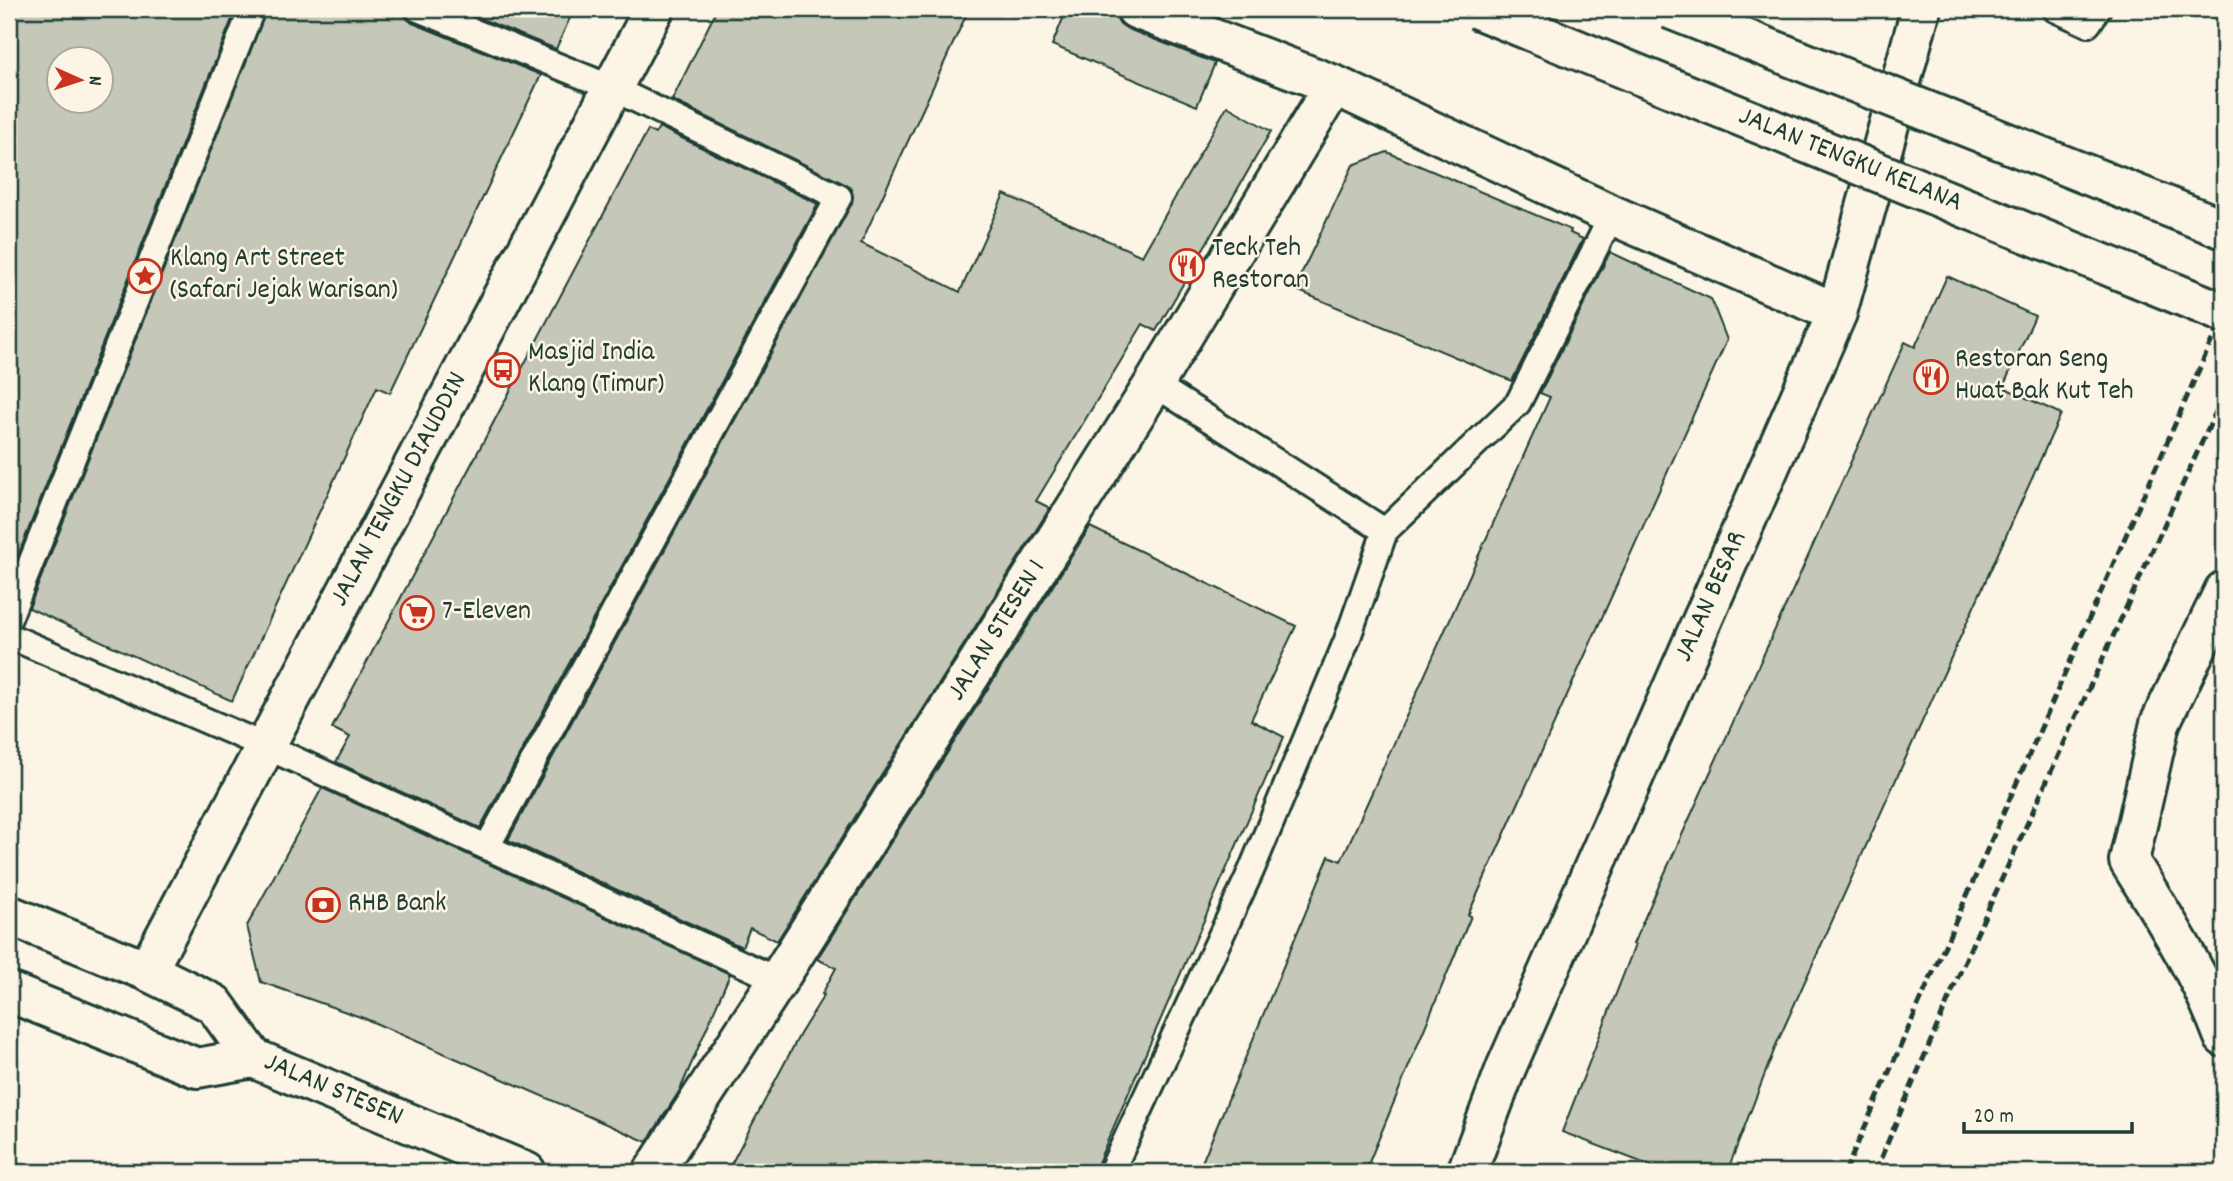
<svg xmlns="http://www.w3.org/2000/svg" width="2233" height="1181" font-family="Dekko,sans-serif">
<rect width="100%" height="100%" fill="#fcf5e5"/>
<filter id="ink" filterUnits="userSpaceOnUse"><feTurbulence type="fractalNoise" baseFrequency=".0143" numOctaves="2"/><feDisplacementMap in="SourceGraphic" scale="14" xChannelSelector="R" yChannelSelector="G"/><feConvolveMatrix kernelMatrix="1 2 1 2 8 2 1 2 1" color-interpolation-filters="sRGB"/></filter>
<g filter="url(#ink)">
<path fill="#c5c7b9" stroke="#1f3d34" stroke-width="2" fill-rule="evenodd" d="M9 9H236L9 578ZM60 60H102V102H60Z
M267 9H403L406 18 412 23 541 75 390 393 377 387 232 701 29 608Z
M457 9H574L556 49Z
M717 9H969L861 243 960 292 1004 194 1142 256 1227 106 1271 131 1156 331 1143 324 1036 501 1050 508 777 941 750 928 742 947 508 840 852 203V189L845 184 672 100Z
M1067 9H1095L1117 18 1119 23 1128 29 1215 63 1197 106 1052 45Z
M659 127 818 204 480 828 336 762 350 737 332 728 648 130 655 134Z
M1387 152 1571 230 1570 233 1583 239 1512 381 1294 289 1353 165Z
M1610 252 1711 299 1727 340 1468 915 1471 916 1365 1172H1198L1329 856 1341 861 1550 397 1540 393Z
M1947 276 2035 316 2003 387 2061 414 1777 1043 1727 1172H1667L1562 1132 1635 945 1633 944 1653 899 1905 342 1915 347Z
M1090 527 1296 626 1251 720 1284 737 1094 1172H727L800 1034 824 995 822 994 836 968 817 959Z
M322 788 730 974 680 1090 647 1142 366 1019 261 982 247 926Z"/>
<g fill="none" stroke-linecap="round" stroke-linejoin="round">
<g stroke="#1f3d34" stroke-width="30">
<path id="service" d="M418 9 612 88 839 197 487 847
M2055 9 2088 24 2098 9
M1154 384 1385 531
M9 618 252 9
M9 636 265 746 778 980
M1111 1172 1251 871 1347 640 1385 531 1518 403 1612 215"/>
</g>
<g stroke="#1f3d34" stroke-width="44">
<path id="minor" d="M1136 9 1334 85 1612 215 1837 313
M2224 591 2160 723 2129 861C2165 919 2200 973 2224 1037
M653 1172 778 980 1154 384 1334 85
M1467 1172 1506 1068 1837 313 1921 9"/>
</g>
<g stroke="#1f3d34" stroke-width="44">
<path id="secondary" d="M9 915 147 971 214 1004 253 1058 526 1172
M147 971 654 9
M9 992 197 1068 253 1058"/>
</g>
<use href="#service" stroke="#fcf5e5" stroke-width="24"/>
<use href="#minor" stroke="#fcf5e5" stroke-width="38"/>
<use href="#secondary" stroke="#fcf5e5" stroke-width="38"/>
<path stroke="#1f3d34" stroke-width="5" stroke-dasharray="10 5" stroke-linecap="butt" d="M1845 1172 2224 313
M1875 1172 1973 942 2224 394"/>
<g stroke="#1f3d34" stroke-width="44" stroke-linecap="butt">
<path id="trunk-bridge" d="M1477 9 2224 313
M1670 9 2224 229"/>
</g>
<use href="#trunk-bridge" stroke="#fcf5e5" stroke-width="38"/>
</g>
</g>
<defs>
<g id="restaurant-ring" transform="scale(1.75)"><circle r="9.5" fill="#fcf5e5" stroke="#c8321e" stroke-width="1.5"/><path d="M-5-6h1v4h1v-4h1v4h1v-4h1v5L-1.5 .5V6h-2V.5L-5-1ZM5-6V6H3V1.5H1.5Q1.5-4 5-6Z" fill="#c8321e"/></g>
<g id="sight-ring" transform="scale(1.75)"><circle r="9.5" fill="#fcf5e5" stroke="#c8321e" stroke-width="1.5"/><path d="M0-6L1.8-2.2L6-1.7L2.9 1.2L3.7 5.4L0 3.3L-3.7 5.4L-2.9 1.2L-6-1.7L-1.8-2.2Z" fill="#c8321e"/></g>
<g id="bus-ring" transform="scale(1.75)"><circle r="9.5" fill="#fcf5e5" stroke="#c8321e" stroke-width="1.5"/><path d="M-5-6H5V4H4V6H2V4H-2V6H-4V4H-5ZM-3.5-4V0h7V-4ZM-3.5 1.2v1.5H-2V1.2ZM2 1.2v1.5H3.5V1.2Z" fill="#c8321e"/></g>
<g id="supermarket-ring" transform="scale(1.75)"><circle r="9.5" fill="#fcf5e5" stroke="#c8321e" stroke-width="1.5"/><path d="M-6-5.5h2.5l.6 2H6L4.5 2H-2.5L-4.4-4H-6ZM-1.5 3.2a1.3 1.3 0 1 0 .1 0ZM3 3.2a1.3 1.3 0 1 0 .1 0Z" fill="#c8321e"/></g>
<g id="bank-ring" transform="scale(1.75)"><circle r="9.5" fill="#fcf5e5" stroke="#c8321e" stroke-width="1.5"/><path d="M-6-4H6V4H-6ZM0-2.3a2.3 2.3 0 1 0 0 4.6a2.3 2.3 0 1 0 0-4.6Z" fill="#c8321e"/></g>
</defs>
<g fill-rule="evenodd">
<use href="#restaurant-ring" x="1187" y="266"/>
<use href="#sight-ring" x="145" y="276"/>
<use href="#bus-ring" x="503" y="370"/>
<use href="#restaurant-ring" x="1931" y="377"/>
<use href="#supermarket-ring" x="417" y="613"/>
<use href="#bank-ring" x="323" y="905"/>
</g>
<g text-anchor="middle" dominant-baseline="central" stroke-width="5" stroke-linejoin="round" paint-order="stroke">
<g font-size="28" fill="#1f3d34" stroke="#fcf5e5">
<text transform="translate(1850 161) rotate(22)">JALAN TENGKU KELANA</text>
<text transform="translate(400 490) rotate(-62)">JALAN TENGKU DIAUDDIN</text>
<text transform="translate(1712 597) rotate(-66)">JALAN BESAR</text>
<text transform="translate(998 631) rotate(-58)">JALAN STESEN 1</text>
<text transform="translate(333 1091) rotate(23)">JALAN STESEN</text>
</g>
<g font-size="28" fill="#1f3d34" stroke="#fcf5e5" text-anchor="start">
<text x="1212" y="250">Teck Teh<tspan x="1212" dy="32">Restoran</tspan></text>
<text x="170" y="260">Klang Art Street<tspan x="170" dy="32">(Safari Jejak Warisan)</tspan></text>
<text x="528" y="354">Masjid India<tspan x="528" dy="32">Klang (Timur)</tspan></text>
<text x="1955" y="361">Restoran Seng<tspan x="1955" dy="32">Huat Bak Kut Teh</tspan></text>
<text x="442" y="613">7-Eleven</text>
<text x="348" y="905">RHB Bank</text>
</g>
</g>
<rect width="2233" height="1181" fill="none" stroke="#fcf5e5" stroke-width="35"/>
<rect x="18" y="18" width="2198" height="1146" fill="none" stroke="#1f3d34" stroke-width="2.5" filter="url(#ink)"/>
<g transform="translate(80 80) rotate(93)"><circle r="33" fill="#fcf5e5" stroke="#a4ab9e" stroke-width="2"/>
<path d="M0-5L12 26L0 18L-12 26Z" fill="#c8321e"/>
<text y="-10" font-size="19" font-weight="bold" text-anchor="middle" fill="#1f3d34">N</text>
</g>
<path d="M1964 1122v10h168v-10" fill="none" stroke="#1f3d34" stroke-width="3.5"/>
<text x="1974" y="1122" font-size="21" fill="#1f3d34" stroke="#fcf5e5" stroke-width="5" paint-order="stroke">20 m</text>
</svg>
